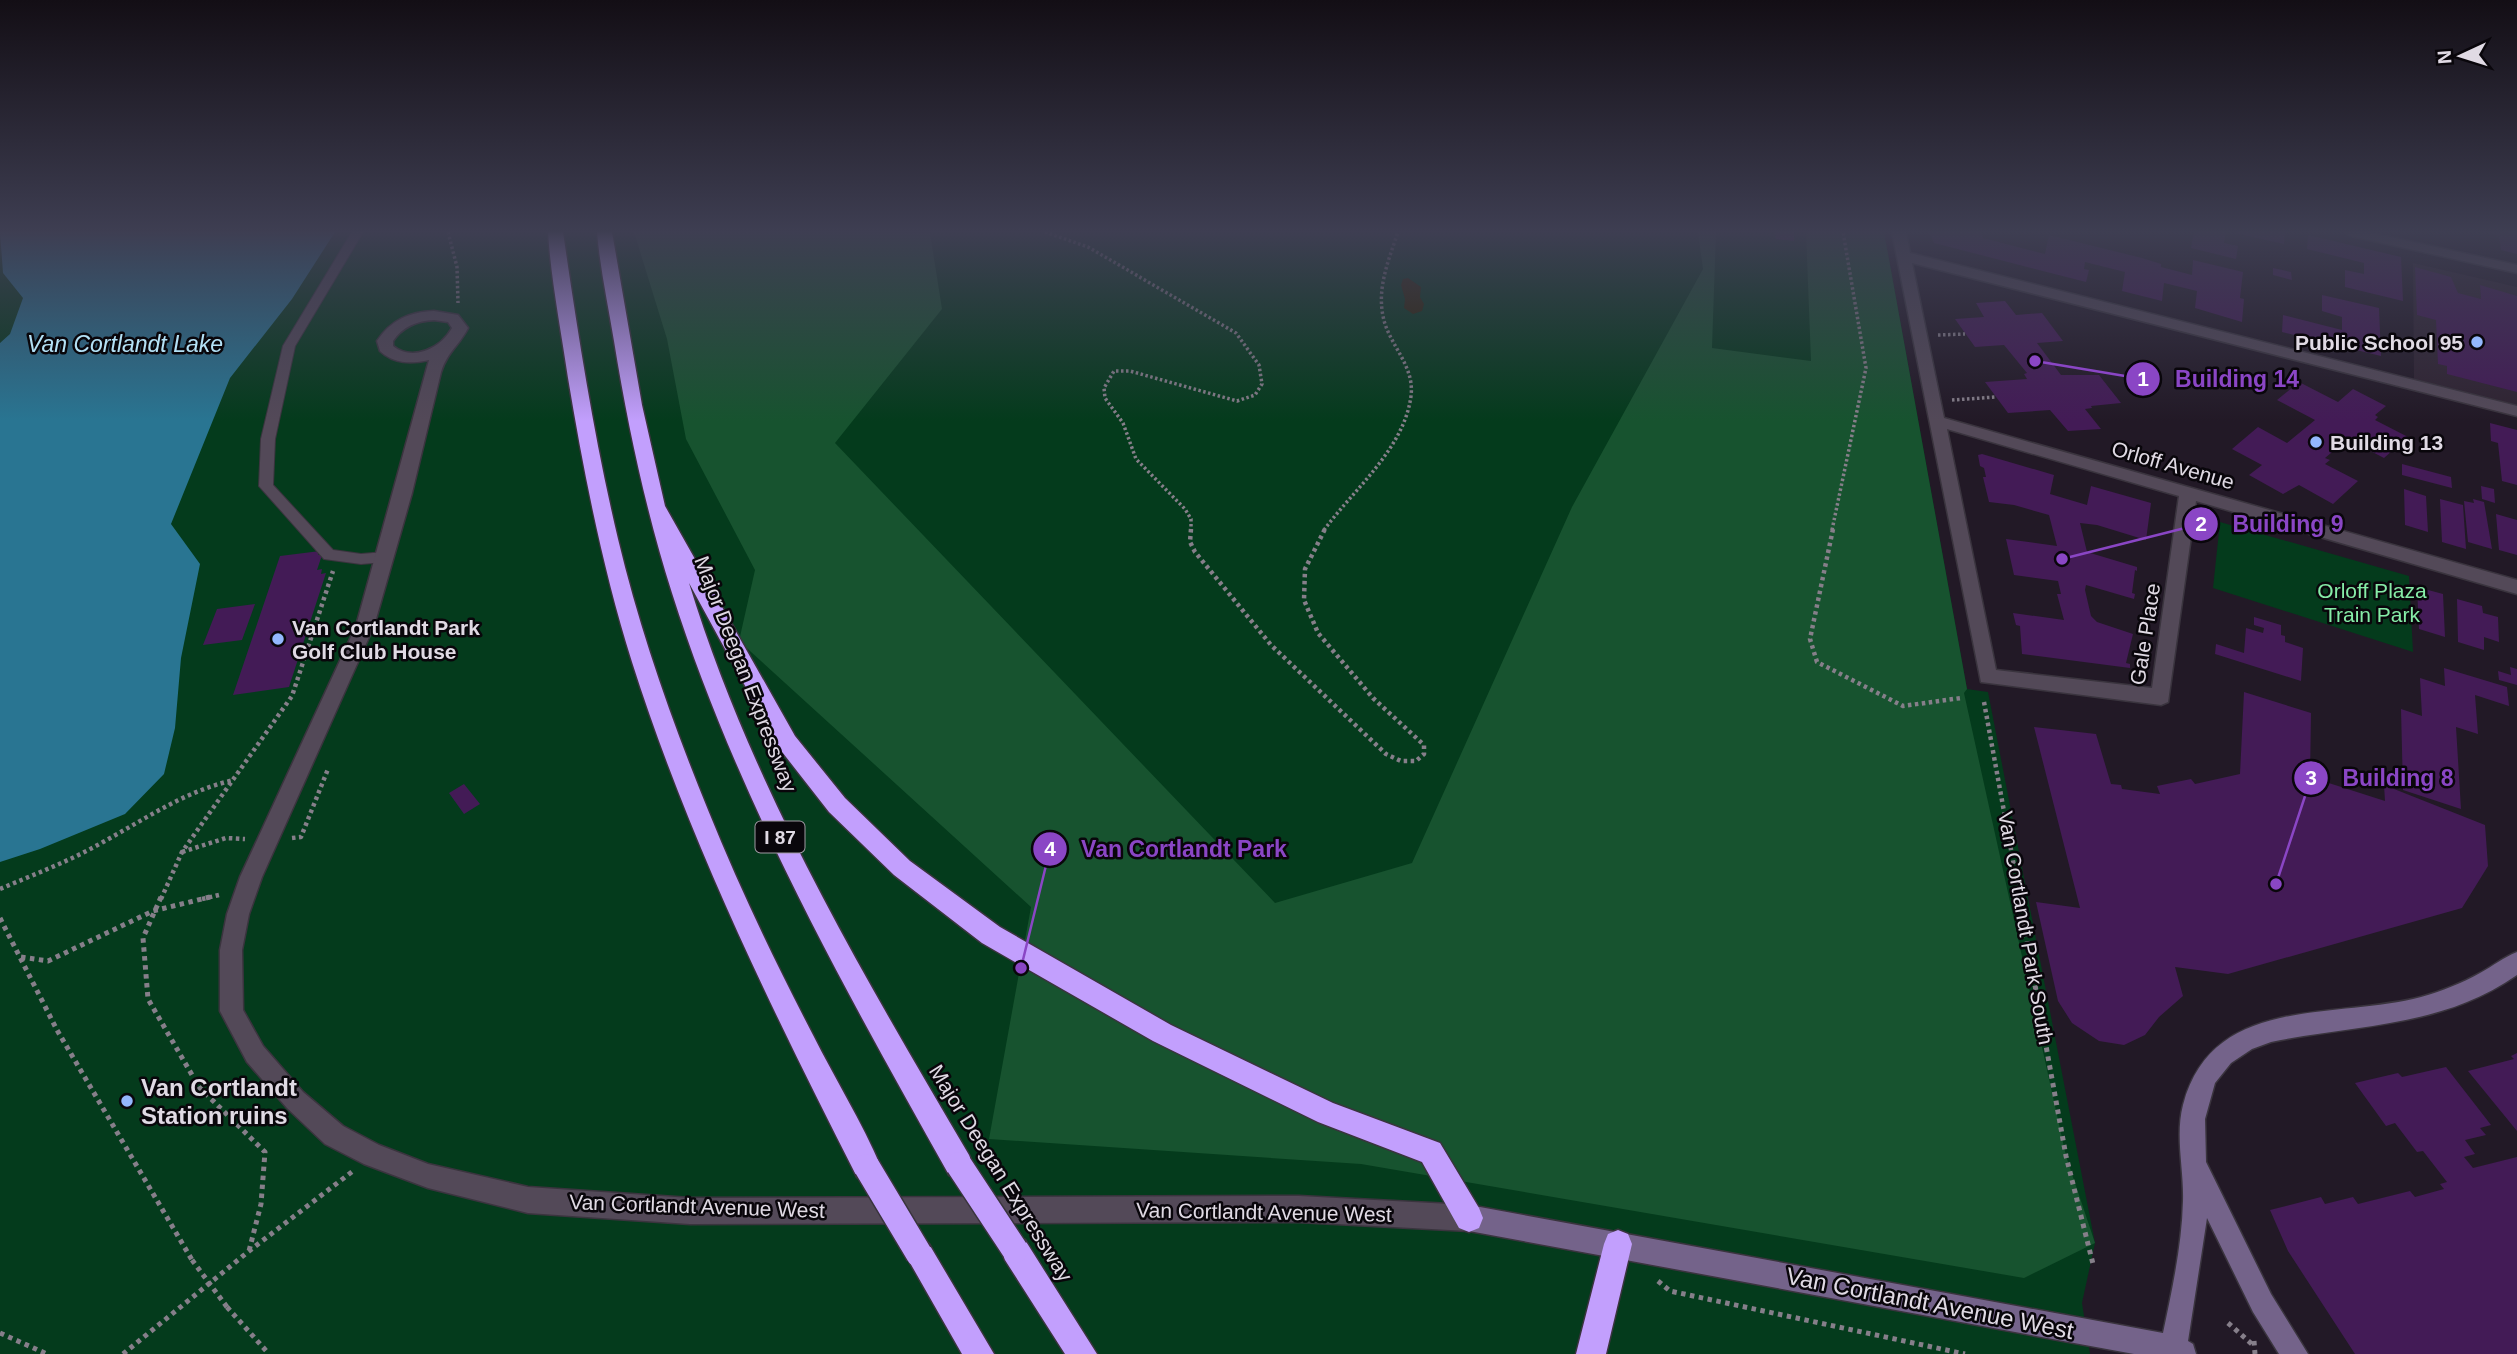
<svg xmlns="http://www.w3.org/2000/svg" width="2517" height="1354" font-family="Arial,sans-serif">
<rect width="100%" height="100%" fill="#221926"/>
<path fill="#2f2331" d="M2413 263 2517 287V405L2414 379Z"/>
<path fill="#043b1c" d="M0 232H1884L1967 689 1988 692 2095 1243 2082 1303 2090 1354H0Z
M2220 522 2409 576 2413 652 2213 588Z"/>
<path fill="#17532f" d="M634 232 930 233 942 309 835 443 1275 903 1412 863 1572 507 1703 269 1698 232H1716L1712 348 1811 361 1806 232H1884L1967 689 1964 693 2066 1156 2095 1243 2024 1278 1361 1164 989 1139 1031 907 739 641 755 570 686 439 667 339Z"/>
<path fill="#2c2303" d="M1408 278 1421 287 1420 297 1424 304 1422 311 1413 314 1404 308 1405 299 1401 285 1403 279Z"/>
<path fill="#297592" d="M0 232H335L292 299 230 378 171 524 200 564 181 658 175 728 164 774 125 814 40 849 0 862V343L10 334 23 298 3 273Z"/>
<path fill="#431b56" d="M1775 232H1794V241L1776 239Z
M1929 232H1982L1983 238 2045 254 2049 235 2142 258 2161 264V267L2192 275 2193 260 2243 272 2240 298 2244 299 2242 322 2195 308 2197 291 2164 283 2162 301 2122 291 2125 272 2085 262 2084 269 2089 270 2086 282 1934 243Z
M2194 232H2226L2224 243 2238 246 2236 259 2191 248Z
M2235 232H2285L2284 244 2235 233Z
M2484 232H2517V254L2501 250 2499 236Z
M2308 235 2401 257 2403 301 2345 287V270L2364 274V263L2307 249Z
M2415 267 2451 277 2458 293 2481 299 2480 285 2517 296V392L2447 374V366L2438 364 2436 320 2417 315Z
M2273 268 2291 272 2292 280 2273 275Z
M2322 295 2379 308 2381 356 2282 332 2283 315 2342 330V317L2322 311Z
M2005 301 2016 315 2042 313 2063 341 2037 343 2061 375H2099L2121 403 2091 406 2092 408 2085 409 2101 429 2068 431 2050 410 2008 413 1985 382 2027 379 2024 374 2027 373 2004 345 1975 347 1955 319 1984 317 1976 303Z
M2299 382 2338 402 2353 389 2386 406 2375 415 2378 417 2375 420 2408 437 2384 458 2351 441 2348 443 2344 442 2325 458 2330 460 2325 464 2358 481 2333 504 2299 485 2283 494 2249 475 2262 465 2232 449 2258 427 2287 443 2315 420 2277 400Z
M2490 423 2517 430V485L2502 481 2498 443 2491 441Z
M1982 454 2054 475 2050 494 2087 505 2091 486 2151 503 2146 540 2097 525 2080 523 2087 552 2137 567V571L2135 570 2132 593 2135 594 2134 599 2086 585 2085 590 2091 616 2097 622 2133 634 2126 663 2130 664V668L2022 654 2020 626 2016 625 2013 613 2064 620 2057 594H2061L2058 581 2014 575 2006 539 2057 546 2049 515 2014 505 1989 502 1983 477H1986L1984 468 1980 466 1978 455Z
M2402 464 2451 477 2452 488 2402 475Z
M2481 486 2494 489 2495 503 2482 499Z
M2404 489 2426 496 2428 532 2405 525Z
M2440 499 2463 505 2466 549 2442 542Z
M2473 499 2484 502 2492 549 2468 542 2464 501 2474 503Z
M2496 514 2517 520V555L2499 550Z
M320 551 318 555H322L317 570 322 569 321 574 326 573 289 687 233 695 280 556Z
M2417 587 2443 594 2445 637 2419 629Z
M2457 599 2482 606 2483 613 2498 617 2499 642 2484 637V650L2458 642Z
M255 604 242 640 203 645 217 609Z
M2254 617 2281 625V635L2285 636V642L2303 648 2301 681 2215 654 2216 644 2244 653 2246 628 2263 633 2264 628 2254 625Z
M2510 667 2517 669V685L2499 680 2498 671 2511 675Z
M2444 668 2507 687 2509 706 2475 695 2478 734 2456 727 2461 809 2403 790 2401 709 2422 716 2420 678 2445 686Z
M2244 692 2311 713 2310 777 2385 801 2384 785 2485 825 2488 866 2462 908 2228 974 2175 967 2183 996 2159 1017 2145 1035 2124 1045 2099 1041 2072 1023 2058 1001 2036 902 2080 908 2034 727 2096 734 2111 784 2121 785 2122 789 2160 794 2157 786 2191 779 2195 784 2240 774Z
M464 784 480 804 464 814 449 793Z
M2517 1053V1131L2468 1071 2514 1059 2511 1056Z
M2446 1067 2491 1125 2480 1128 2486 1135 2465 1140 2475 1154 2464 1157 2473 1168 2517 1157V1354H2355L2288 1251 2270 1210 2321 1197 2325 1204 2353 1197 2358 1204 2410 1191 2415 1197 2444 1189 2440 1184 2447 1182 2423 1151 2417 1152 2395 1123 2386 1126 2355 1083 2398 1073 2402 1077Z"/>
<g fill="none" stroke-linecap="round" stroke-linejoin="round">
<g stroke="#3a343e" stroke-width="2">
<path id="service" d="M352 232H363L295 346 275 439 273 485 333 550 361 554 385 552 392 557 385 562 361 564 324 559 259 486 261 439 283 346Z"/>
</g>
<g stroke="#3a343e" stroke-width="3">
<path id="minor" d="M1892 232H1906L1910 253 2517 406V416L1912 263 1944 418 2517 580V594L2196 501 2168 702 2161 705 1981 682ZM1947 429 2179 496 2152 688 1996 670Z
M2344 232H2368L2517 265V273L2351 236Z
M434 311 458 315 468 328C458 347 448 351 441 372L412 493 374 626 262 877 249 914 242 950 243 1010 263 1046 303 1092 343 1126 379 1145 428 1164 528 1187 690 1198 1299 1196 1469 1205 1478 1209 1482 1218 1478 1227 1469 1231 1299 1222 690 1224 528 1213 428 1188 364 1164 325 1144 287 1108 247 1062 220 1011V950L227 914 240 877 356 626 429 360C411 364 394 364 380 351L377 341C391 320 409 312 434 311ZM434 320 448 322 452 328C441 348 413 362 393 346V341C403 326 417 321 434 320Z"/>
</g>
<g stroke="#3a343e" stroke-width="3">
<path id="secondary" d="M2517 952V975C2441 1028 2357 1024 2271 1042L2252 1049 2231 1063 2215 1083 2205 1119 2206 1162 2271 1294 2308 1354H2279L2253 1312 2207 1218 2188 1341 2193 1344 2196 1354H2134L1469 1231 1460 1227 1456 1218 1460 1209 1469 1205 2163 1333C2172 1290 2182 1245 2183 1201 2184 1170 2175 1136 2183 1105 2212 994 2334 1020 2421 997 2442 991 2462 983 2480 973 2493 966 2504 957 2517 952Z"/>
</g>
<g stroke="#3a343e" stroke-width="3">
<path id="motorway" d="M548 232H563C578 335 594 438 618 539 640 631 672 722 708 810 739 887 775 962 813 1035 835 1079 862 1122 881 1167L877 1177 867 1181 857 1177C772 1010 689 841 632 662 603 570 584 474 568 378 561 330 551 280 548 232Z
M597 232H612L642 405 665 506 795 736 845 798 910 861 1000 927 1171 1025 1333 1103 1440 1143 1479 1208 1483 1218 1479 1228 1469 1232 1459 1228 1422 1162 1318 1122 1153 1041 982 943 894 875 829 812 779 748 689 583C751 786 862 973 969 1155L973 1165 969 1175 959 1179 949 1175C844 988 737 798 672 593 646 511 628 427 614 341 608 305 600 268 597 232Z
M1618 1230 1628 1234 1632 1244 1606 1354H1576L1604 1244 1608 1234Z
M1015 1236 1025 1240 1097 1354H1065L1005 1260 1001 1250 1005 1240Z
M919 1240 929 1244 994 1354H962L905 1254 909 1244Z"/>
</g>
<path stroke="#867f8a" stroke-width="3.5" stroke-dasharray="2.5 2.5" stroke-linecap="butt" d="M448 232 457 267 458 303
M1045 232 1088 247 1236 333 1259 365 1262 384 1255 395 1237 401 1130 371H1114L1104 388 1105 398 1123 423 1136 459 1185 509 1191 519V530
M1938 335 1965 334
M1952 400 1996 397
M1324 530C1354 489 1404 449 1411 396 1415 365 1388 344 1383 316 1377 287 1389 259 1398 232
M1832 530 1866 368 1843 232"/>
<path stroke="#867f8a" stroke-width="4.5" stroke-dasharray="3.5 3.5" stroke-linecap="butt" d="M1191 529 1190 542 1195 552 1271 645 1386 754 1401 761H1416L1424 754V745L1373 698 1318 633 1304 600 1305 569 1325 529
M1833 529 1810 639 1817 662 1903 706 1961 698
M1984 702 2020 899
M292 838 301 837 328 769
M182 852 226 838 245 839
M0 889C35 874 70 861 103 842 147 818 185 791 234 780
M161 899 182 852 292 696 333 571
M202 899 219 895"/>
<path stroke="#867f8a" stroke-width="5" stroke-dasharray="4.5 4.5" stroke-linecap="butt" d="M161 897 143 938 148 999 199 1087 265 1152 261 1204 249 1251
M2019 897 2066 1156 2093 1264
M0 918 57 1030 192 1260
M21 957 48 961 153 911 210 897
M1658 1281 1670 1291 1965 1354
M227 1307 269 1354
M2228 1323 2253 1345
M0 1333 47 1354
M2254 1341 2255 1354
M123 1354 249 1251 353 1171"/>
<use href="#service" fill="#534958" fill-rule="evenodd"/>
<use href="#minor" fill="#534958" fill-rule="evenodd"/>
<use href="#secondary" fill="#74638a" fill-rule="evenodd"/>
<use href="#motorway" fill="#c29ffd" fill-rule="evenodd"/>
<g stroke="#3a343e" stroke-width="29" stroke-linecap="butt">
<path id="motorway-bridge" d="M959 1165 1015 1250
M867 1167 919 1254"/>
</g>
<path stroke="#867f8a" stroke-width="5" stroke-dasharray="4.5 4.5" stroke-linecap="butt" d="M192 1260 227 1307"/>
<use href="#motorway-bridge" stroke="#c29ffd" stroke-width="26"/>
</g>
<linearGradient id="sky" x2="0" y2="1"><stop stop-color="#130e15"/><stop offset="0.55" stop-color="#3e3e52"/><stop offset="1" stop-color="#3e3e52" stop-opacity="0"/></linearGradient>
<rect width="2517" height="421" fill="url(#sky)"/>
<g fill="#93b7fd" stroke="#09060b" stroke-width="2.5">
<circle cx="2477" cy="342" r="7"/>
<circle cx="2316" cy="442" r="7"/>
<circle cx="278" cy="639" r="7"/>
<circle cx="127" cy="1101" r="7"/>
</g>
<g text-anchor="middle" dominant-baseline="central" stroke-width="5" stroke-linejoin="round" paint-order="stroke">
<rect fill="#09060b" stroke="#a09aa3" stroke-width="2" x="755.5" y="821.5" width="49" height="31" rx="5"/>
<g font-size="19" font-weight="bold" fill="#e0dae4">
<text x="780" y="837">I 87</text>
</g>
<g font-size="21" font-weight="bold" fill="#e0dae4" stroke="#09060b" text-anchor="start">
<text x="2463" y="342" text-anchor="end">Public School 95</text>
<text x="2330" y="442">Building 13</text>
<text x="292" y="627">Van Cortlandt Park<tspan x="292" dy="24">Golf Club House</tspan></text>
</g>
<g font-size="21" fill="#e0dae4" stroke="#09060b">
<text transform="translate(2173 465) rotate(16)">Orloff Avenue</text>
<text transform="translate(2145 634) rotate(-81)">Gale Place</text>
<text transform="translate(746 674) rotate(69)">Major Deegan Expressway</text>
<text transform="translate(2026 928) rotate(80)">Van Cortlandt Park South</text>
<text transform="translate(1001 1173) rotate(58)">Major Deegan Expressway</text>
<text transform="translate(697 1206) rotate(2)">Van Cortlandt Avenue West</text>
<text transform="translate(1264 1212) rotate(1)">Van Cortlandt Avenue West</text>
</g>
<g font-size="21" fill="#86eca7" stroke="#09060b">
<text x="2372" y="590">Orloff Plaza<tspan x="2372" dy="24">Train Park</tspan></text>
</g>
<g font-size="23" font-style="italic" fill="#b4e1f6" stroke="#09060b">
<text x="125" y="344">Van Cortlandt Lake</text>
</g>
<g font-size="24" font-weight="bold" fill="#e0dae4" stroke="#09060b" text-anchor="start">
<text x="141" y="1087">Van Cortlandt<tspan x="141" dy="28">Station ruins</tspan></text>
</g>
<g font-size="24" fill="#e0dae4" stroke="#09060b">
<text transform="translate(1930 1303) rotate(11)">Van Cortlandt Avenue West</text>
</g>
</g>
<path fill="none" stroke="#8a46c5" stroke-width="2.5" d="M2035 361L2143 379M2062 559L2201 524M2276 884L2311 778M1021 968L1050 849"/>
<g fill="#8a46c5" stroke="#09060b" stroke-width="2.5">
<circle cx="2035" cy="361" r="7"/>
<circle cx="2062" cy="559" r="7"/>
<circle cx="2276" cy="884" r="7"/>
<circle cx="1021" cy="968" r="7"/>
<circle cx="2143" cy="379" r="18"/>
<circle cx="2201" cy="524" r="18"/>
<circle cx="2311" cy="778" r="18"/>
<circle cx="1050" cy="849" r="18"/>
</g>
<g font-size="21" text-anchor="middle" font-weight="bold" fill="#fff">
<text x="2143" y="386">1</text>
<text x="2201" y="531">2</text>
<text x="2311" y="785">3</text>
<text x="1050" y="856">4</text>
</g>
<g font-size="23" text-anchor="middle" font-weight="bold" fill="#8a46c5" stroke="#09060b" stroke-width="5" stroke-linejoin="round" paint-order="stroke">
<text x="2237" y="387">Building 14</text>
<text x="2288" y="532">Building 9</text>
<text x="2398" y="786">Building 8</text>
<text x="1184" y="857">Van Cortlandt Park</text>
</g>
<g transform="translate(2461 56) rotate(266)" stroke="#09060b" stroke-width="5" paint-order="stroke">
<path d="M0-5L12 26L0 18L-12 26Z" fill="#e0dae4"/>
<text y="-10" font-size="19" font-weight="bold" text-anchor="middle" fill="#e0dae4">N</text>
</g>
</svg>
